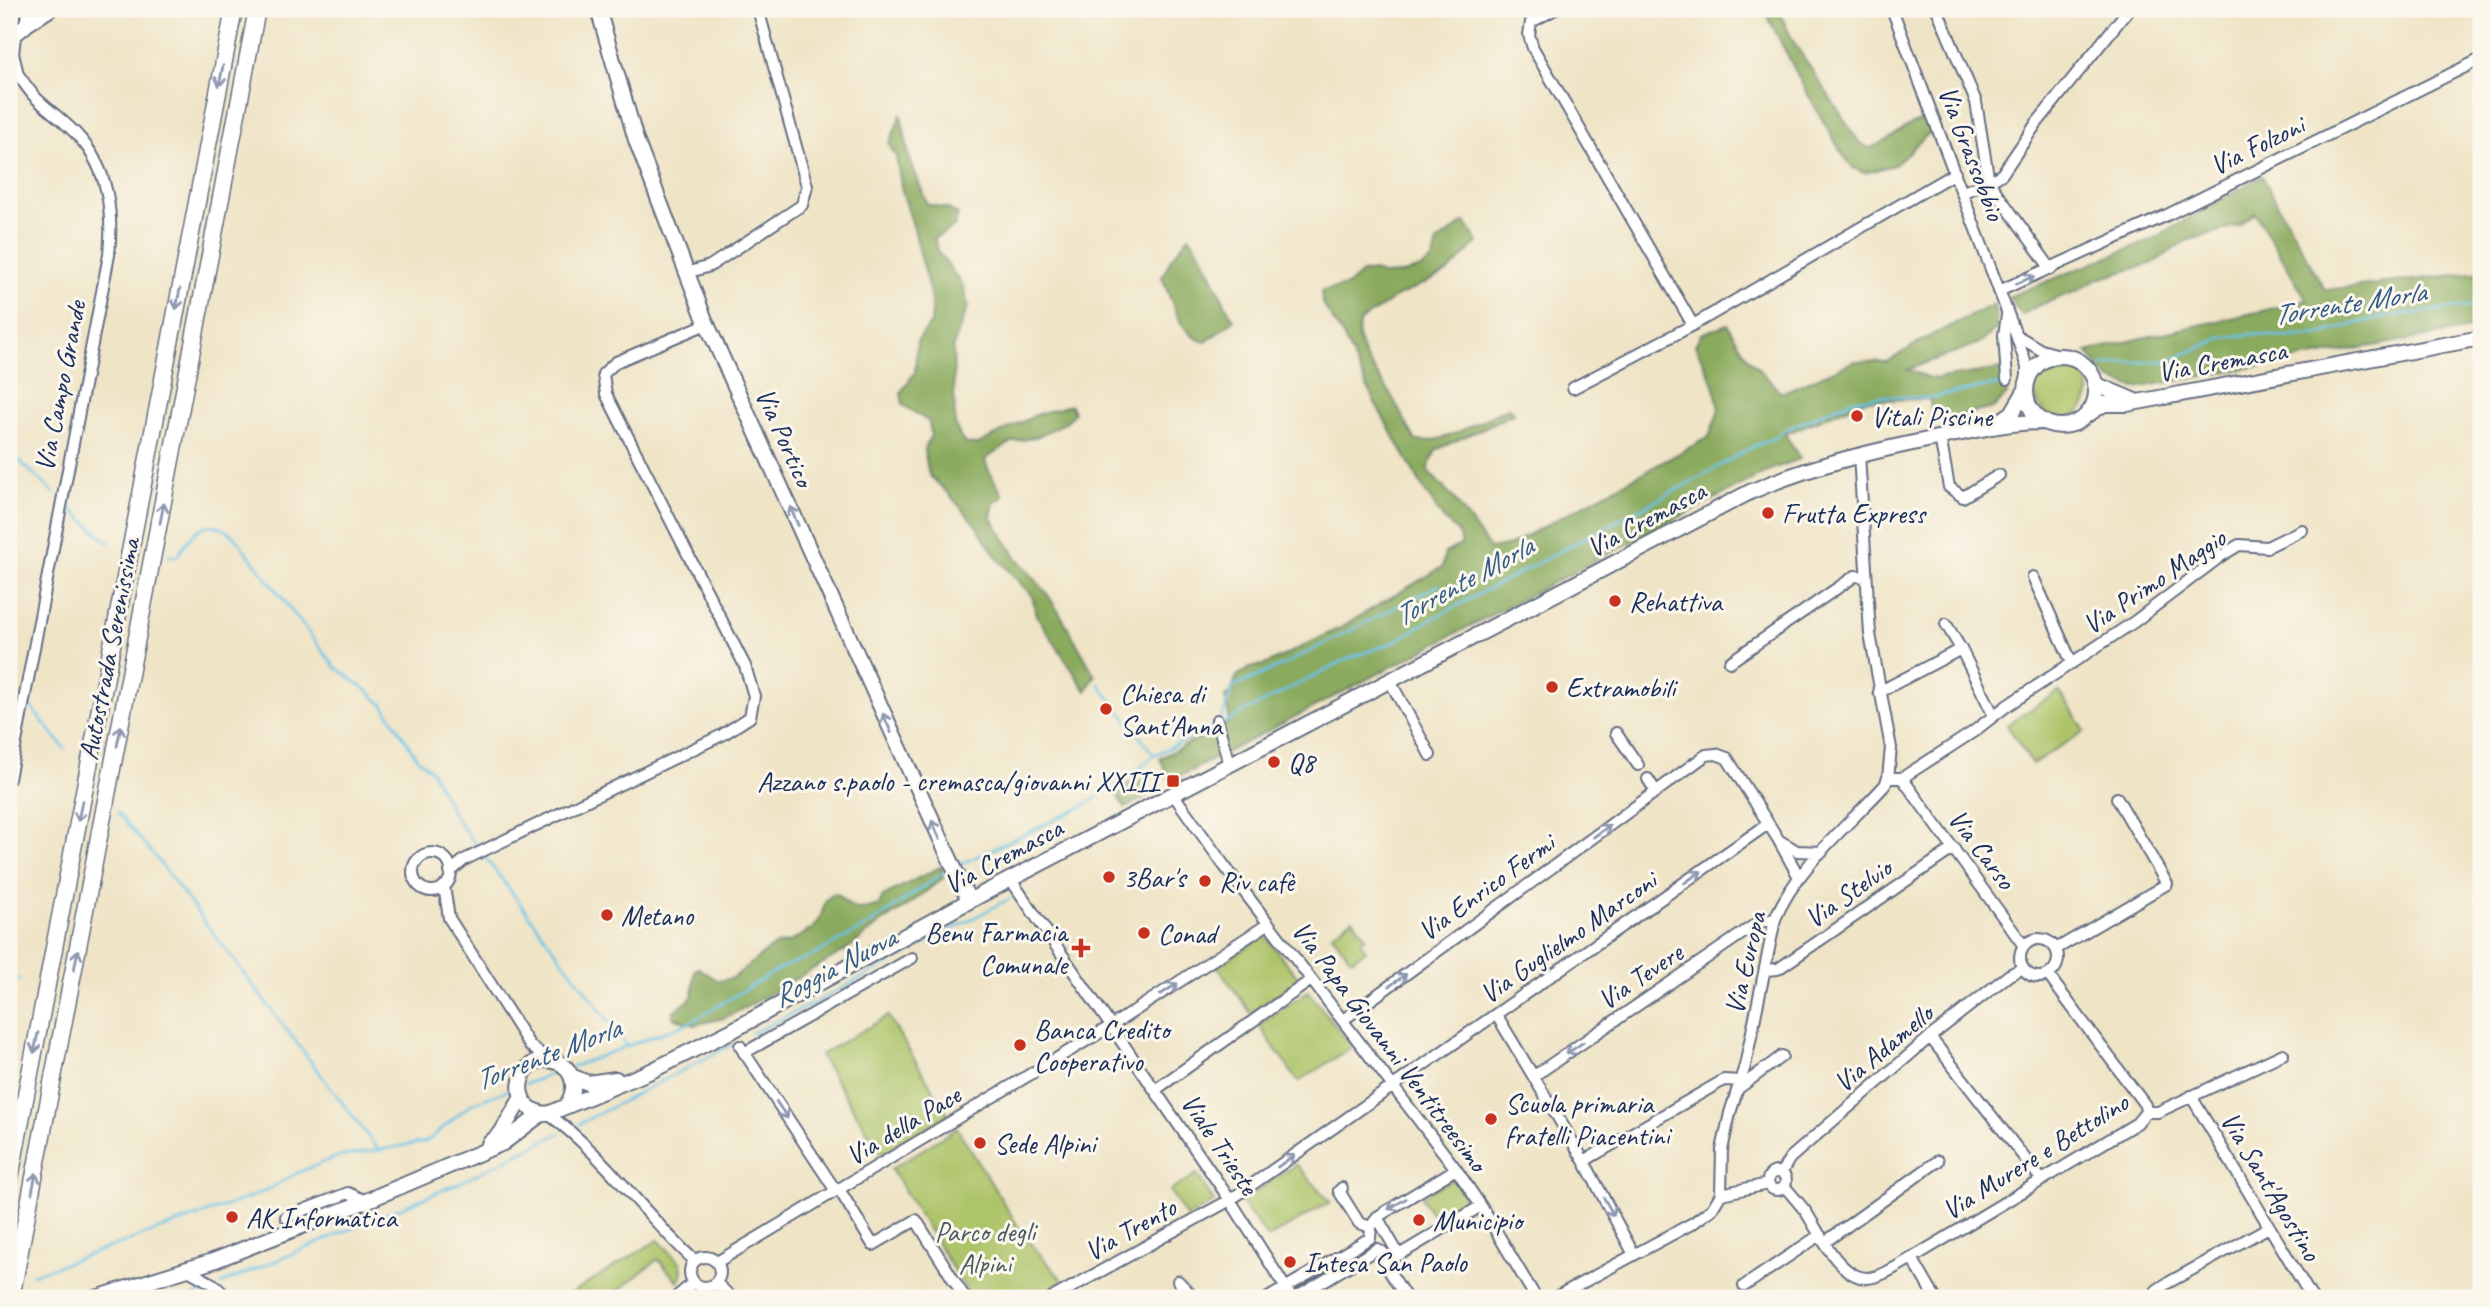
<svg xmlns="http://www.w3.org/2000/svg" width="2490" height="1307" font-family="Caveat,sans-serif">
<rect width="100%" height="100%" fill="#fbf7ec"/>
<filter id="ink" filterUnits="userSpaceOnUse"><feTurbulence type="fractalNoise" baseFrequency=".0143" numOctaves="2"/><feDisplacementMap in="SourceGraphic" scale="14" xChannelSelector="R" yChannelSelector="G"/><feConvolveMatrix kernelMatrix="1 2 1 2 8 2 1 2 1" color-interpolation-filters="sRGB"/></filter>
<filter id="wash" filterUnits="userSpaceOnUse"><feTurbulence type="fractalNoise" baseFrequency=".00686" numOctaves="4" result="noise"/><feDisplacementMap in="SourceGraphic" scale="28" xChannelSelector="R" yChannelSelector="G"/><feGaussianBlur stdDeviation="1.57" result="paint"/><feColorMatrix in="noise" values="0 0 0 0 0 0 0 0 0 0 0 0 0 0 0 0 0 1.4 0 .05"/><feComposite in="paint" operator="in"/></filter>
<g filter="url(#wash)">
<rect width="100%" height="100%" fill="#efe4c6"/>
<path fill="#adc469" stroke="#647a64" stroke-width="2" d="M2035 391a27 27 0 1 1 54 0a27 27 0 1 1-54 0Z
M2057 692H2060L2085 731 2032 764 2007 725Z
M1353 919 1366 937 1360 942 1366 950 1352 960 1332 934Z
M1265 936 1299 979 1251 1013 1217 966Z
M1308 991 1352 1047 1298 1082 1259 1025Z
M888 1016 948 1114 882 1155 820 1055Z
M957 1128 1024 1236 1066 1284 1041 1298H971L891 1169Z
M1296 1164 1330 1202 1268 1238 1241 1202Z
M1197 1174 1214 1202 1187 1218 1170 1191Z
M1452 1179 1472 1207 1439 1226 1421 1197Z
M658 1240 681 1263 682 1275 678 1282 658 1259 609 1298H558L568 1295Z"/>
<path fill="#8aaa5d" stroke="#526c5e" stroke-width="2" d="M1764 9H1778L1793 41 1859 142 1869 148C1891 143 1905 121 1927 120L1933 133 1927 135 1894 165 1864 173 1853 168 1841 152 1801 82Z
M901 115 909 157 927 204 948 209 958 214 954 227 934 238 938 252 963 286 968 306 953 347 955 424 961 439 967 444H978L1038 414 1071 405 1074 413 1065 423 1036 437 1012 442 985 459C987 473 998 483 1003 497L994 502 991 517 1016 557 1046 592 1062 617 1095 676 1086 691 1037 616 1032 596 998 559 976 525 949 494 929 475 924 450 931 435 929 422 903 405 901 392 915 372 917 341 931 323 932 311 930 294 915 232 902 191 896 157 889 144Z
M2262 176 2325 290 2481 272V327L2135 388 2109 379 2087 352C2160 332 2234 319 2307 300L2255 213 2240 225 2186 241 2153 263 2098 279 2077 291 2037 306 2022 315 2008 297 2151 240Z
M1465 222 1478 242 1448 272 1396 297 1359 322 1358 337 1365 357 1390 393 1416 441C1445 444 1483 419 1508 408L1515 413 1436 450 1427 470 1455 500 1490 549 1510 545 1709 437 1719 409 1714 384 1695 345 1701 334 1727 324 1748 358 1781 393 1855 361 1887 362 1926 338 1994 304 1997 329 1979 343 1907 370 1934 379 2003 369 2007 395 1994 408 1932 421 1930 399 1865 400 1785 434 1800 459 1772 469 1177 778 1175 776 1169 779 1160 758 1226 724 1229 716 1225 697 1231 692 1237 676 1250 668 1267 664 1338 629 1442 567 1445 553 1462 544 1457 531 1443 518 1424 490 1374 401 1344 338 1322 303 1321 291 1347 286 1362 273 1374 271 1385 275 1401 274 1421 268 1433 259 1437 242Z
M1189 236C1209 261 1217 293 1234 320L1206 342C1179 337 1172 300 1162 277L1171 259Z
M1138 778 1150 795 1125 808 1115 792Z
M942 866 943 878 906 907 882 922 846 950 748 1006 724 1018 694 1025 673 1017V1011C702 994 690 997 695 970L698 968 719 981 733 978 773 946 790 942 813 928 819 921 826 900 832 894H837C854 912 856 911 879 905L883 896Z"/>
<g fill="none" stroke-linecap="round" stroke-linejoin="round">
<path stroke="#6ac3e8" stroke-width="2.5" d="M2102 366 2120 363 2169 361 2221 338 2251 334 2287 337 2317 335 2380 317 2481 305
M9 451 54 493
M69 507 109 543
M169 556 177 557C192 533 206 512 234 536L335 667 367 690 384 706 417 758 431 770 453 814 478 848
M9 679 17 690
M1099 684 1154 755
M31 707 65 749
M1221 719 1233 687 1283 665 1439 585
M1221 724 1347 659 1392 643 1428 621 1695 480 1752 447 1774 438 1787 429 1853 400 1880 396 1928 398 2002 384
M118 813 153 854 379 1151
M482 853 610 1023
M961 864 1082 807 1137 771 1154 755 1215 726
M9 977 20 980
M752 1033 818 1001 1009 899
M620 1037 626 1045
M572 1067 691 1022 781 968 814 955 870 924 943 873
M526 1084 562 1070
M579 1124 733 1044
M32 1275 251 1197 269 1189 299 1172 337 1157 426 1142 471 1104 516 1087
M221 1284 457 1184 560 1133
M189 1298 208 1290"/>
</g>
</g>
<g filter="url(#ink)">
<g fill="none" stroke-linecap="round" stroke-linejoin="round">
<g stroke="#656e82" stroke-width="14">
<path id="minor" d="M1555 9 1531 22 1529 35 1533 48 1693 325
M1892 9 2016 335 2027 367V380
M1937 9 1976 102 1989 182 2051 269
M15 36 13 54 17 70
M9 62C18 73 25 86 35 97 49 111 66 122 79 137 109 170 113 213 109 255L9 779
M1963 192 1989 182 2002 174 2036 124 2129 9
M686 273 710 266 802 205 807 186 758 9
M1999 291 2165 216 2481 59
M2016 335 2041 350 2063 356
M2007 379 2004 335 2007 315
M1573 388 1693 325 1955 173
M1940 437 1949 487 1963 497 1999 475
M2033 577 2072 663
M1946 624 1961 649
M1730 662 1855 576 1866 577
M1390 681 1430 755
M1879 692 1961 649 1994 716
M1217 720 1229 764
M1616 733 1638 765
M1888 778H1902L1973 732 2008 705 2134 622 2221 556 2239 545 2267 547 2302 530
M1902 778 2024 946
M1648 779 1656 792
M1173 794 1223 864 1456 1169 1481 1206 1536 1298
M1780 841 1797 851 1822 852
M413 872a19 19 0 1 1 38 0a19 19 0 1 1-38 0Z
M450 872 464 860 722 735 750 717 754 696 745 666 606 394 603 374 616 362 704 325 705 320
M1011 880 1230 1200 1292 1298
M444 886 449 918 530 1046 549 1060
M2020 958a19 19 0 1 1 38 0a19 19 0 1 1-38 0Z
M2056 949 2167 884 2117 798
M1765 970 1778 969 1954 848
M2048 975 2145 1105 2146 1112
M1496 1014 1584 1161 1633 1253
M1343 1020 1706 755 1716 754 1727 758 1778 839 1799 877
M1930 1037 2041 1179
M740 1046 836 1191
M744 1053 912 958
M1534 1076 1759 922 1775 919
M1739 1088 1782 1056
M1155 1090 1311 980
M2191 1096 2312 1298
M548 1114C604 1154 644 1215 695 1261
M1584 1161 1724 1080 1741 1081
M1768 1181a9 9 0 1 1 18 0a9 9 0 1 1-18 0Z
M1781 1173 1790 1158 1930 1037 2009 975 2023 968
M1785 1187C1792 1195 1799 1203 1806 1212 1819 1232 1839 1278 1867 1278 1882 1277 1899 1265 1912 1258L2137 1123 2146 1112H2158L2283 1054
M1342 1188 1339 1191 1359 1223 1371 1227
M839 1189 873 1245 916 1220 965 1298
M1721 1194 1768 1184
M286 1217 348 1193 366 1201
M1377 1217 1399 1255
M1825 1242 1938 1161
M1386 1255 1385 1264 1406 1298
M690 1272a15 15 0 1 1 30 0a15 15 0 1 1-30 0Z
M1912 1258 1935 1298
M717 1262 1111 1026 1268 924
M186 1269 213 1284 228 1298
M1178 1281 1194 1298
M716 1283 732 1298
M1744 1286 1820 1235
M675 1298 694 1282
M1052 1298 1230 1200 1768 824
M1268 1298 1370 1238 1371 1227 1377 1217 1456 1169
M1295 1298 1377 1249 1386 1255H1399L1481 1206
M1554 1298 1693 1223 1712 1209 1721 1194 1722 1150 1730 1113 1745 1066 1775 919C1797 866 1847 827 1885 785L1888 778 1891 748 1870 634 1859 454
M2152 1298 2157 1290 2166 1284 2269 1227"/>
</g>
<g stroke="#656e82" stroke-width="18">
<path id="major" d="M598 9 636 140 705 320 969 901
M27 24 50 9
M9 39 26 25 32 9
M2026 391a35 35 0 1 1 70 0a35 35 0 1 1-70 0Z
M2095 384 2135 401
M2087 415 2104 404H2127L2481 338
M1996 424 2012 413 2025 391
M571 1076 588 1083 616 1079
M567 1105C573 1095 576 1084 570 1074 567 1067 560 1062 553 1061 516 1052 505 1112 548 1114L651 1071 733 1030 969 901 1750 492C1812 465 1877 450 1942 437 1976 430 2009 422 2043 422
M489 1144 501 1133 522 1097
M96 1298 213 1261 366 1201 503 1143 541 1114"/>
</g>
<g stroke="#656e82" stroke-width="19">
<path id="highway" d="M9 1183 234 9
M11 1298 257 9"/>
</g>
<use href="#minor" stroke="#fff" stroke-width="10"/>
<use href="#major" stroke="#fff" stroke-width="14"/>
<use href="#highway" stroke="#fff" stroke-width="16"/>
</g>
<defs><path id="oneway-shaft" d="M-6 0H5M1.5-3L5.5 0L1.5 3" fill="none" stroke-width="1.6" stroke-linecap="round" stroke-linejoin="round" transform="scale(1.75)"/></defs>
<g stroke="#8d97ae">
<use href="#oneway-shaft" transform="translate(221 76) rotate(101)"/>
<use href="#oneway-shaft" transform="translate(2025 280) rotate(-23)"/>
<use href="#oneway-shaft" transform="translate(178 299) rotate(101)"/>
<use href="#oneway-shaft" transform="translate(162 513) rotate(-79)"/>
<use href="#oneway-shaft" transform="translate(794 516) rotate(-114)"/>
<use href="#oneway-shaft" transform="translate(887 723) rotate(-114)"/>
<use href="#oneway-shaft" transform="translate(119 736) rotate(-79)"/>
<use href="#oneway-shaft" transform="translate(80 811) rotate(101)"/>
<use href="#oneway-shaft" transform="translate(936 830) rotate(-114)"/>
<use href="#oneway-shaft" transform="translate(1602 831) rotate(-36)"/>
<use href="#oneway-shaft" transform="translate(1693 877) rotate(-35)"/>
<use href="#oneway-shaft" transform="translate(76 960) rotate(-79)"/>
<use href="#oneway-shaft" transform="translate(1398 980) rotate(-36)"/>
<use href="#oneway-shaft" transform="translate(1169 989) rotate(-33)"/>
<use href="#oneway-shaft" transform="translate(36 1043) rotate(101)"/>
<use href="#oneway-shaft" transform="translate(1575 1048) rotate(146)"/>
<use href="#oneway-shaft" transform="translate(782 1110) rotate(56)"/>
<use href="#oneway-shaft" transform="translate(1286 1161) rotate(-35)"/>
<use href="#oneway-shaft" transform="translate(34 1183) rotate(-79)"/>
<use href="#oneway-shaft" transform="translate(1397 1204) rotate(149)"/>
<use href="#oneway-shaft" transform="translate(1609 1207) rotate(61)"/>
</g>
</g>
<g fill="#c8321e" stroke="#fbf7ec" stroke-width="2.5">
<circle cx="1857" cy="416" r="7"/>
<circle cx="1768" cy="513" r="7"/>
<circle cx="1615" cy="601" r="7"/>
<circle cx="1552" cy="687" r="7"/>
<circle cx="1106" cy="709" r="7"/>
<circle cx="1274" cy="762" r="7"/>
<rect x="1166" y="774" width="14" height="14" rx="3.5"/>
<circle cx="1109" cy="877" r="7"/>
<circle cx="1205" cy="881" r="7"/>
<circle cx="607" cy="915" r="7"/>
<circle cx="1144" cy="933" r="7"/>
<path d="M1077.5 937.5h7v7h7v7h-7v7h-7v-7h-7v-7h7z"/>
<circle cx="1020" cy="1045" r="7"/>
<circle cx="1491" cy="1119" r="7"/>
<circle cx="980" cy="1143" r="7"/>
<circle cx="232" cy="1217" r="7"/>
<circle cx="1419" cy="1220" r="7"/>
<circle cx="1290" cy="1262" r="7"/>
</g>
<g text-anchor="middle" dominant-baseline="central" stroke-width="6" stroke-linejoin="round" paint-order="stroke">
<g font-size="28" fill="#1b2f5e" stroke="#fbf7ec">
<text transform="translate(2257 145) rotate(-26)">Via Folzoni</text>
<text transform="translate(1972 153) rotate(69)">Via Grassobbio</text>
<text transform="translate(2222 361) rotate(-10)">Via Cremasca</text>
<text transform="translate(60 386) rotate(-79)">Via Campo Grande</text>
<text transform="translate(785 437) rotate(66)">Via Portico</text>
<text transform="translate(1646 519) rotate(-28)">Via Cremasca</text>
<text transform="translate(2154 581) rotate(-34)">Via Primo Maggio</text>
<text transform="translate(109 649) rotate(-79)">Autostrada Serenissima</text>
<text transform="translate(1982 849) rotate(53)">Via Carso</text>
<text transform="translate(1003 856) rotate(-28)">Via Cremasca</text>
<text transform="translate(1486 887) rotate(-36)">Via Enrico Fermi</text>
<text transform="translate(1848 893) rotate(-35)">Via Stelvio</text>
<text transform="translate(1568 937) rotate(-35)">Via Guglielmo Marconi</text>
<text transform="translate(1745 963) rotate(-77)">Via Europa</text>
<text transform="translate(1640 976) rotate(-34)">Via Tevere</text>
<text transform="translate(1390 1046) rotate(53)">Via Papa Giovanni Ventitreesimo</text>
<text transform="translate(1883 1048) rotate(-40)">Via Adamello</text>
<text transform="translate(903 1125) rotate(-31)">Via della Pace</text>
<text transform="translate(1220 1144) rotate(56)">Viale Trieste</text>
<text transform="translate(2035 1156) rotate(-32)">Via Murere e Bettolino</text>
<text transform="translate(2271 1186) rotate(59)">Via Sant'Agostino</text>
<text transform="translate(1130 1229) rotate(-29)">Via Trento</text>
</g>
<g font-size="28" fill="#1b2f5e" stroke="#fbf7ec" text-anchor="start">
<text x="1871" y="416">Vitali Piscine</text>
<text x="1782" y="513">Frutta Express</text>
<text x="1629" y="601">Rehattiva</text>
<text x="1566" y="687">Extramobili</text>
<text x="1120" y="693">Chiesa di<tspan x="1120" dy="32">Sant'Anna</tspan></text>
<text x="1288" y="762">Q8</text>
<text x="1159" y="781" text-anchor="end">Azzano s.paolo - cremasca/giovanni XXIII</text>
<text x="1123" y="877">3Bar's</text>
<text x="1219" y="881">Riv cafè</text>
<text x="621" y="915">Metano</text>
<text x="1067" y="932" text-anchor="end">Benu Farmacia<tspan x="1067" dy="32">Comunale</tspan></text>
<text x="1158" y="933">Conad</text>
<text x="1034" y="1029">Banca Credito<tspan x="1034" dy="32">Cooperativo</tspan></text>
<text x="1505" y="1103">Scuola primaria<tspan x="1505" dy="32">fratelli Piacentini</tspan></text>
<text x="994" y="1143">Sede Alpini</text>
<text x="246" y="1217">AK Informatica</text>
<text x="1433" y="1220">Municipio</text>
<text x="1304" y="1262">Intesa San Paolo</text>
</g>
<g font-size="28" fill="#475c61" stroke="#fbf7ec">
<text x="985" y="1231">Parco degli<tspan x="985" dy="32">Alpini</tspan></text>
</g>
<g font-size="30" font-style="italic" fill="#335b87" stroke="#fbf7ec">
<text transform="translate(2349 303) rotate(-9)">Torrente Morla</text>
<text transform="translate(1463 581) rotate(-29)">Torrente Morla</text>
<text transform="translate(834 967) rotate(-28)">Roggia Nuova</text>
<text transform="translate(547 1054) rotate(-21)">Torrente Morla</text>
</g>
</g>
<rect width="2490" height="1307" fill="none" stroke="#fbf7ec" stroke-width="35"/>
</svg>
